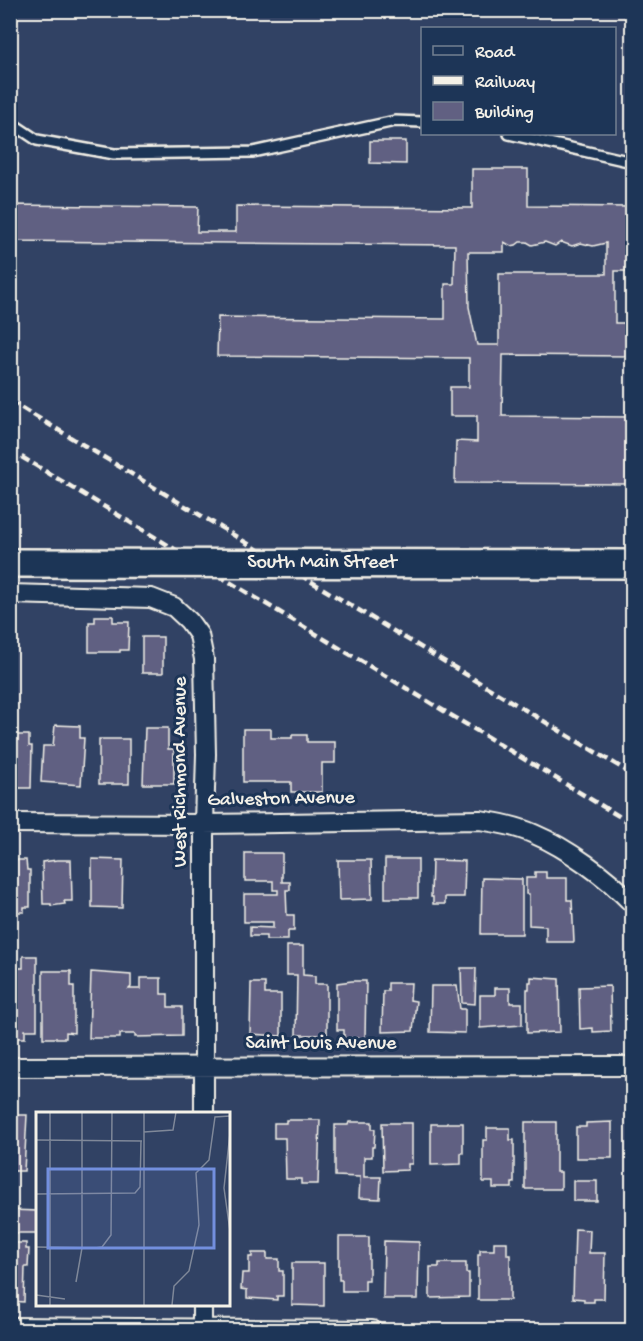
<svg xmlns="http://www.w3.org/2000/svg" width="643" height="1341" font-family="'Gochi Hand',sans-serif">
<rect width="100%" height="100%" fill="#314264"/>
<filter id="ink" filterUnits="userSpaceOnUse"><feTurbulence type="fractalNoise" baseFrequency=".0167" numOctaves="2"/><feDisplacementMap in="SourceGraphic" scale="12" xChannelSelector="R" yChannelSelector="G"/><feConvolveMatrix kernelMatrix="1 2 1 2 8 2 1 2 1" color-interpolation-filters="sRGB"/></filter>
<g filter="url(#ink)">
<path fill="#616082" stroke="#f4f1e8" stroke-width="1.5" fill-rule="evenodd" d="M370 141H406V164L370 163Z
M472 169H528V206L632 207V271H615V323H632V356L503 355 502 416 632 417V484L455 483 456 441 477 442V416H450V387H469V358L217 356 218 317 445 319V284H454L455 245 10 241V205L198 207 197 232H236V206L472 208ZM504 242 511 246 516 245 520 242H527L532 245 545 242 555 246 561 242 572 246 581 243 593 246 606 243V274H499V345H477L469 307 468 252H504Z
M95 616H113V622H129L128 650H120V652H89V622H95Z
M142 637H163V673H142Z
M55 725 80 726V738H84L81 785 41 782 43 746H53Z
M145 728H168V749H174V784H143Z
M243 729H271V738H292V735H307V742H335V763H322V792H291V782H243Z
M10 735H29V746H32L31 788H10Z
M99 739H129V784H99Z
M245 853H282V882H290V890H286L287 915H294V931H288V940H266V936H250V927L273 928V922H244V894H278V890H273V881H245Z
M92 859 123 860 122 908 92 907Z
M385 859H418V898H385Z
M10 860H26L27 870H30V907H24V912H10Z
M57 860H71L72 901H64L65 904 51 906V904H43L42 862Z
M338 860H371L372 899 339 900Z
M432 860 465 861 464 897H445V904H433V897H431Z
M535 872H546V878H567V900H572L574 942H546V926L529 925V894H526V878H535Z
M482 878 522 879V934H481Z
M287 946H303V975L315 976V984H327V1035H296L297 975H287Z
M23 956H37V1030H25V1038H10V968H23Z
M461 968H476L475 1004 462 1003Z
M43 971H71V986H74V1033L66 1032V1038H43Z
M91 972 131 975V987L129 989H140V978H161V994H168V1007H182V1036L135 1037V1034H120V1038H89Z
M531 977 559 979 560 1032 527 1033V989H529V982H531Z
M352 981H366L365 1038H344V1030H337V983Z
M251 983H265V994H281V1036L250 1034Z
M388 983H411L410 1000 416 1001 413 1031 382 1032 383 991H388Z
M431 986H457L460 1009H465V1033L430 1032Z
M610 986 611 1031 593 1032V1028L580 1029 579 987Z
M495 988H510V1003H522V1025L480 1028V995H495Z
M10 1115H27L24 1171H10Z
M286 1120H320L318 1184H301V1179H286L285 1138H274V1123H286Z
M349 1122H372V1129H375L374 1147H372V1157H364V1177H381L380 1199 359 1198 360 1177 335 1176V1125H348Z
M525 1122H556V1172H561V1189H525Z
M612 1122V1158H576V1127H586V1123Z
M382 1123H412V1164H408V1170L383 1171Z
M447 1123H463V1153H461V1164L431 1165V1124H447Z
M487 1128H510V1140H514V1183H512V1188H493V1182H483V1140H487Z
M573 1181H597V1201H573Z
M10 1210 38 1211V1233H10Z
M575 1229 590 1230 589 1253H605L604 1299H594V1302H584V1299L573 1298Z
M339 1237H369V1280H365V1291H342V1280H339Z
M384 1241 419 1242 418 1299H383Z
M494 1242H507V1255H510V1300H478V1255H480V1250H494Z
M10 1243H26V1249H29L28 1267H25L24 1302 10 1301Z
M252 1253H267V1259H279V1271H283V1296H277V1300L247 1298V1290L241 1289 242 1273H249V1257H252Z
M292 1263H324V1306L292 1305Z
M439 1263H466V1273H469V1297L430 1298V1267H439Z"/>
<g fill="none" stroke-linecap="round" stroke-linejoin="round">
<g stroke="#f4f1e8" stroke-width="14">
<path id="lane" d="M10 122 37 140 114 154 253 152 395 121 422 122
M509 134 632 162"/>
</g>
<g stroke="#f4f1e8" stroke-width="22">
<path id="street" d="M10 594 151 598 174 607 189 621 199 635 204 659 206 754 204 824V1113
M10 823 204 824 480 820C498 823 516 826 534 834 567 848 607 877 632 903
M10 1067 632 1066
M10 1327 372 1330
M202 1330V1304"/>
</g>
<use href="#lane" stroke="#1d3557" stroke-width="9"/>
<use href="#street" stroke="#1d3557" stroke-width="18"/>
<path stroke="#f4f1e8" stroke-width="4.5" stroke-dasharray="9 4.5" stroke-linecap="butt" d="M10 401 632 774
M10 450 632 824"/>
<g stroke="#f4f1e8" stroke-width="32" stroke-linecap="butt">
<path id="secondary-bridge" d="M10 563 632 564"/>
</g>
<use href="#secondary-bridge" stroke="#1d3557" stroke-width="27"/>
</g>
</g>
<g text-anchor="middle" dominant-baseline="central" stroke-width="6" stroke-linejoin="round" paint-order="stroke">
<g font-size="20" fill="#f4f1e8" stroke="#1d3557">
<text x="322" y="563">South Main Street</text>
<text transform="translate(181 772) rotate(-90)">West Richmond Avenue</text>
<text transform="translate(281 800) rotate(-1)">Galveston Avenue</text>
<text x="321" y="1044">Saint Louis Avenue</text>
</g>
</g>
<g transform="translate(36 1112)">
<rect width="194" height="194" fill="#314264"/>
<path fill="none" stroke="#7f8899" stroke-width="1.5" d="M108 0V193M108 20 137 18 140 0M194 21 188 76 194 119M0 28 106 29M0 82 99 81 104 75 105 29M0 135 59 136 66 135 75 123 76 0M40 170 46 136V0M0 183 29 187M14 193V0M136 193 138 174 153 159 163 113 160 61 173 48 179 5 194 4"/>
<path fill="#738fde" fill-opacity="0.15" stroke="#738fde" stroke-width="3" d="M12 57H178V136H12Z"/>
<rect width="194" height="194" fill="none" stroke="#f4f1e8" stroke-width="3"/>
</g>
<rect width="643" height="1341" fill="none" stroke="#1d3557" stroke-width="36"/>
<rect x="18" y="18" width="607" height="1305" fill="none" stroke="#f4f1e8" stroke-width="2" filter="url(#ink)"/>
<rect x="421" y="27" width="195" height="108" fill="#1d3557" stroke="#738091" stroke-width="1.5"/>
<rect x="433" y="46" width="30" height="9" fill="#1d3557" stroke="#738091" stroke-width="1.5"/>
<text x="475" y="57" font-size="18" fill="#f4f1e8">Road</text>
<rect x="433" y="76" width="30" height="9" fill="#f4f1e8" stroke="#738091" stroke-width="1.5"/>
<text x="475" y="87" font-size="18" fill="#f4f1e8">Railway</text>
<rect x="433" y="102" width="30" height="18" fill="#616082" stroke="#738091" stroke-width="1.5"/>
<text x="475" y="117" font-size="18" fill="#f4f1e8">Building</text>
</svg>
